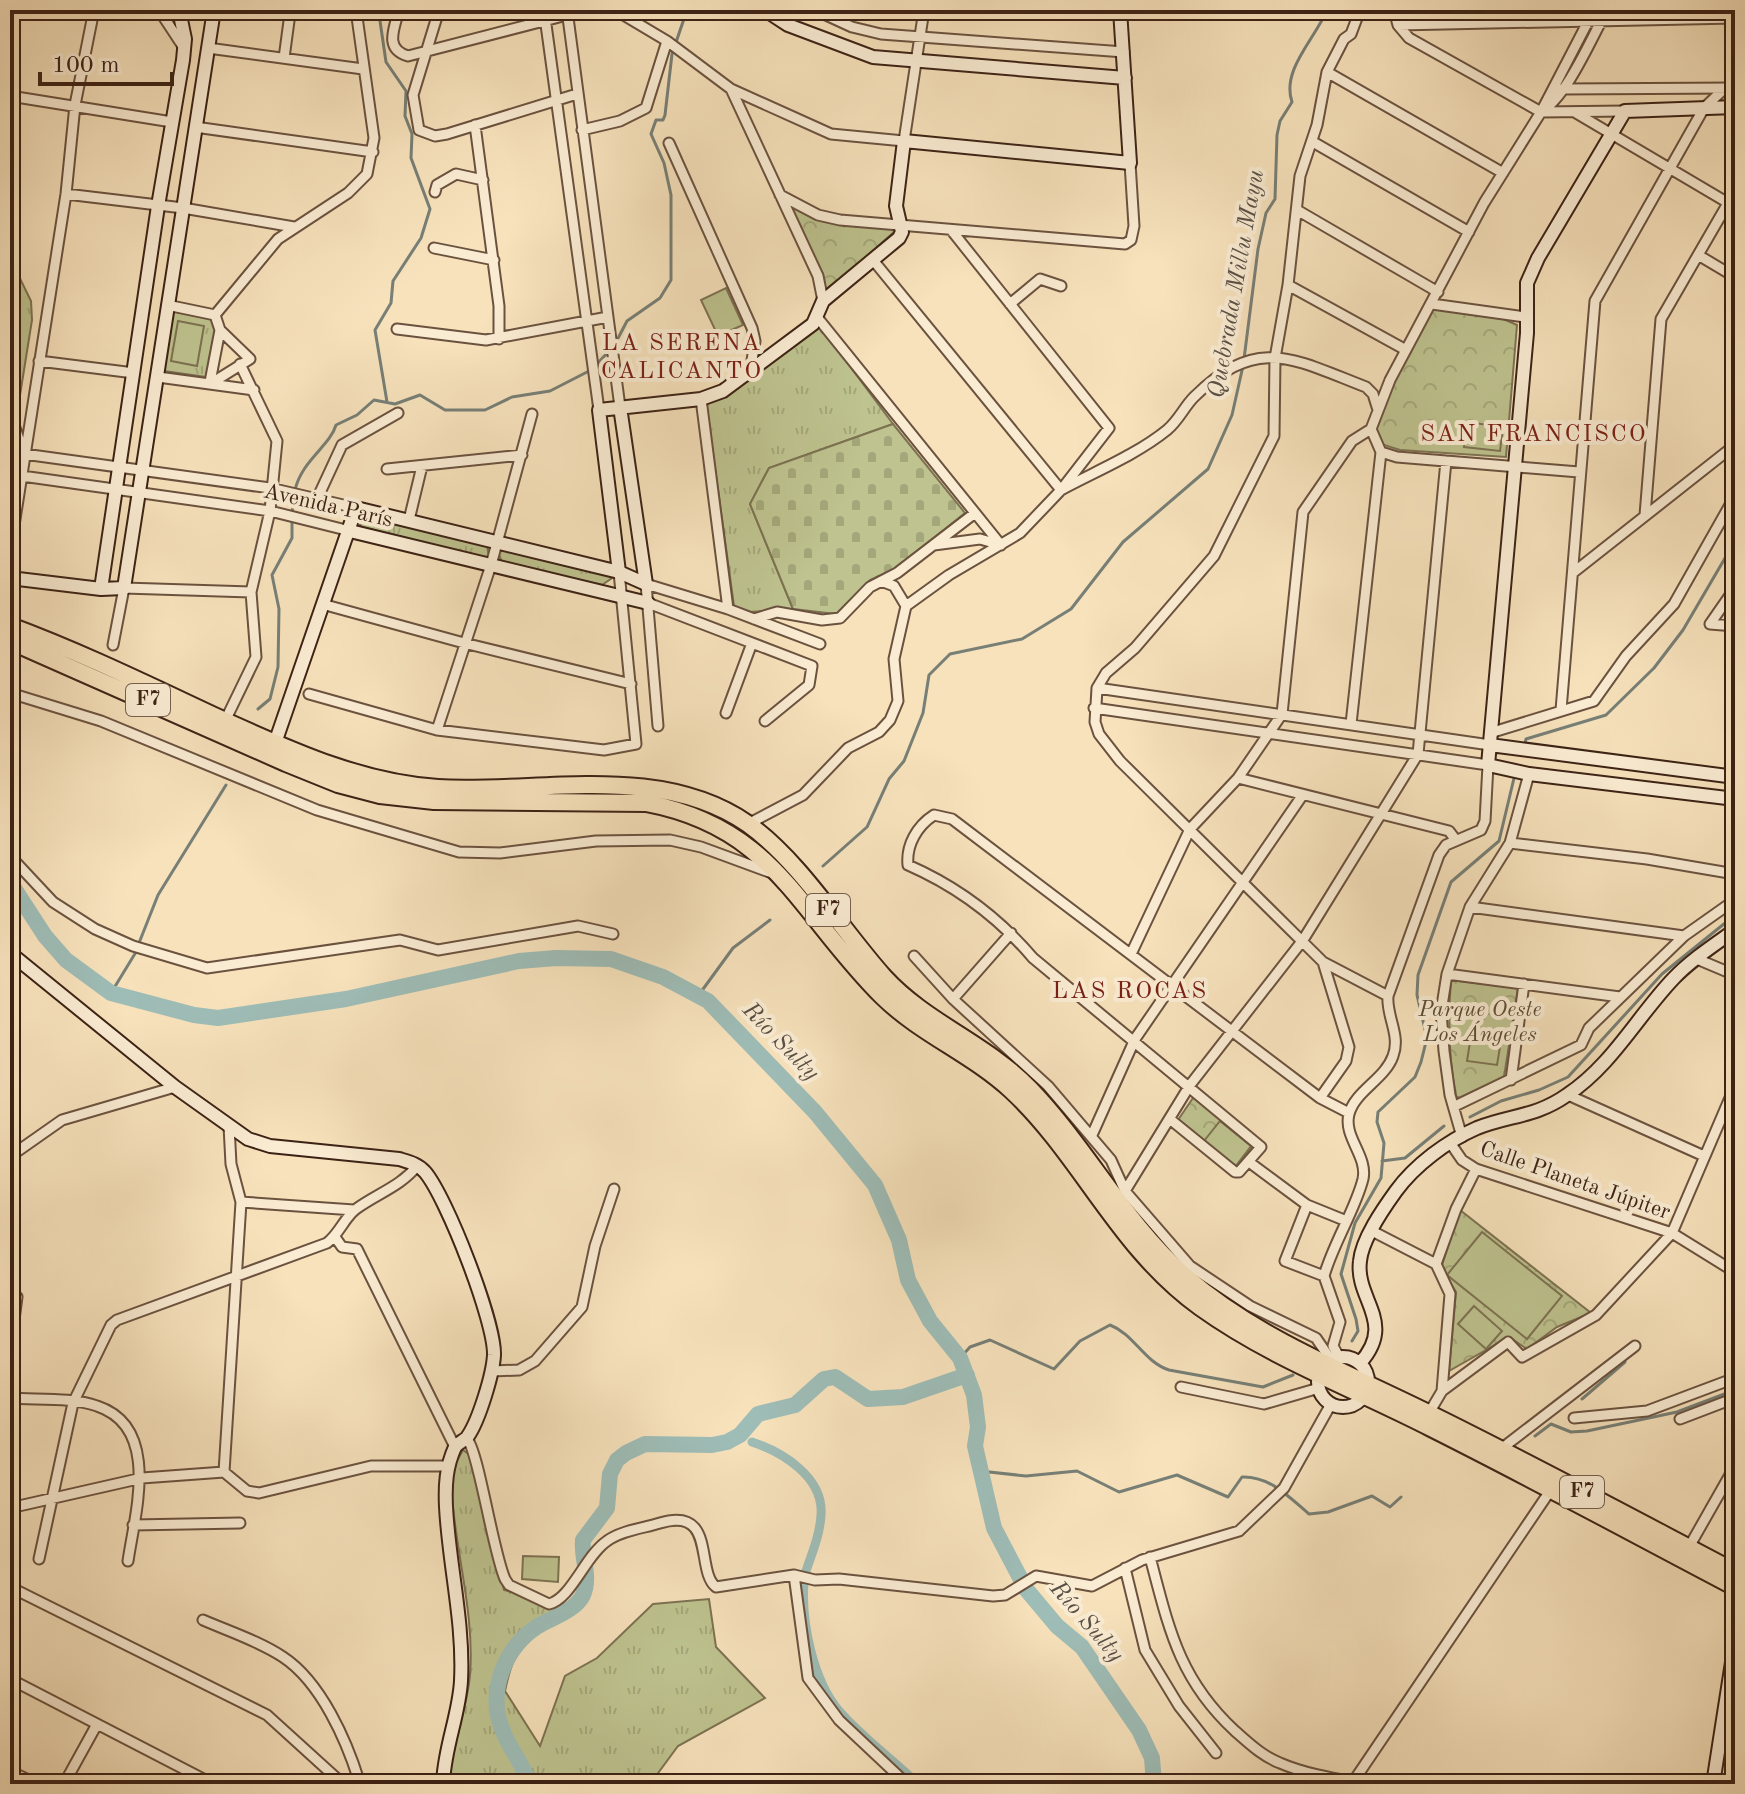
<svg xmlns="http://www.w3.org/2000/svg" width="1745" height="1794" font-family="'Old Standard TT',serif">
<defs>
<pattern id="grass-tufts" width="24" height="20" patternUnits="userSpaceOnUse" patternTransform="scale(2)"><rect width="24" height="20" fill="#bec38f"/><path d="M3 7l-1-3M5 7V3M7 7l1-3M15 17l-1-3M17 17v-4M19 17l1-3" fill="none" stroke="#a4a77a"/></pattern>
<pattern id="forest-crowns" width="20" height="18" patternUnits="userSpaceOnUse" patternTransform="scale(2)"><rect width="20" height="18" fill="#bec38f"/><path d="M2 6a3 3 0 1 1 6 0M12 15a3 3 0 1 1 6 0" fill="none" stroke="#a4a77a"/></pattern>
<pattern id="cemetery-stones" width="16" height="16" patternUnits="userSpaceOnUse" patternTransform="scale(2)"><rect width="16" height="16" fill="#bec38f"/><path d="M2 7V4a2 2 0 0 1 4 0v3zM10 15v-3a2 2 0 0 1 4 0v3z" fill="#a4a77a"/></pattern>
</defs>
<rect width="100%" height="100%" fill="#f7e2bc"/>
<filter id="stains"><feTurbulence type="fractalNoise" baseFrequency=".0025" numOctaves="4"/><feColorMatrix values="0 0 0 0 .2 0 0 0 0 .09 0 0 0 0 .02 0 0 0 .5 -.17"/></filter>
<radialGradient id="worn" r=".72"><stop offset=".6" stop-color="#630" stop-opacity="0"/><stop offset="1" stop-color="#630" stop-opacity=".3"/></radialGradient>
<path fill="url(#grass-tufts)" stroke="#7d7252" stroke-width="2" d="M10 258 31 301 32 320 10 458Z
M171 310 210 315 216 327 206 377 164 371Z
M819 325 893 424 769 468 750 504 793 609 750 612 734 606 706 402Z
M362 515 487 546 489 556 482 558 362 527 358 522Z
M506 550 610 576 612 578 602 585 502 562 498 552Z
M463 1450 470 1455 504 1590 571 1606C528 1630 515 1642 505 1691L540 1746 565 1676 597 1658 653 1604 709 1599 716 1647 765 1698 678 1746 650 1784H450C450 1746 467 1712 470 1675 475 1612 454 1547 451 1484L453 1468Z"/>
<path fill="url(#forest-crowns)" stroke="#7d7252" stroke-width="2" d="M787 202 825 222 892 228 894 232 826 292 823 274Z
M1434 308 1501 318 1517 325 1506 457 1400 450 1384 445 1375 433 1393 384Z
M1451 980 1518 988 1504 1077 1459 1098 1456 1096C1448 1056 1448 1019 1451 980Z
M1195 1095 1253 1145 1237 1167 1178 1120Z
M1460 1210 1591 1313 1557 1327 1527 1349 1509 1337 1449 1371 1456 1292 1441 1268Z"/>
<path fill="url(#cemetery-stones)" stroke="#7d7252" stroke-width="2" d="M893 424 965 513 896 568 870 580 836 614 793 609 750 504 769 468Z"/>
<path fill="#bec38f" stroke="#7d7252" stroke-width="2" d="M726 288 743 325 718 336 701 300Z
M178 321 204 326 197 366 171 361Z
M1467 422 1503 427 1500 451 1464 447Z
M1471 1036 1501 1041 1497 1065 1467 1061Z
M1220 1121 1251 1146 1235 1167 1204 1141Z
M1482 1232 1562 1296 1527 1339 1447 1275Z
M1474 1306 1502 1331 1486 1349 1458 1324Z
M523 1556 559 1557 558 1582 522 1579Z"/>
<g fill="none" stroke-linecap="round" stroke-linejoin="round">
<path stroke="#777f76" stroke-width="3" d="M385 10 380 21 386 62 406 91 405 116 412 134 411 158 430 209 421 238 393 281 391 303 375 330 387 402
M615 344 627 321 660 298 671 280V195L664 163 651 134 656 120H663L665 115 672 54 687 10
M1244 359 1258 249 1266 213 1275 199 1277 135 1280 121 1292 102C1281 70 1315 39 1327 10
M596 365 610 350
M295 490C302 460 330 446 336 425L357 415 374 400 395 404 420 395 445 410H485L512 397 550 391 591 370
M292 513 294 497
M258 709 270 699 278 667 279 609 272 575 292 538V521
M1524 747 1526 739 1606 715 1654 668 1683 630 1735 541
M823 866 867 827 889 779 904 761 923 713 929 675 950 654 1022 639 1071 609 1123 542 1208 469 1232 415 1243 366
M139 943 158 895 226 785
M111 993 136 952
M698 996 733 948 770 920
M1470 1117 1501 1101 1539 1090 1568 1077 1662 974 1735 915
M1382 1161 1405 1158 1444 1126
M1352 1341 1358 1331 1356 1319 1341 1274 1355 1223 1381 1178 1384 1143 1377 1122 1378 1112 1415 1077 1421 1062 1427 1038 1417 995 1418 975 1451 882 1499 841 1515 774
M960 1358 970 1347 990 1340 1054 1369 1080 1341 1110 1325C1134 1334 1144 1362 1169 1370L1263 1387 1293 1375
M1582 1399 1625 1362
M1535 1436 1551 1424 1571 1432 1587 1431 1677 1412 1735 1390
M980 1471 1026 1476 1077 1471 1119 1492 1177 1475 1228 1497 1242 1477C1270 1476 1289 1497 1309 1514L1328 1512 1372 1496 1390 1507 1401 1497"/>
<path stroke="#9ebdb7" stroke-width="9" d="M752 1442C782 1452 824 1477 821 1515 820 1536 810 1558 804 1577
M804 1583C801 1622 813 1681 840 1712 863 1738 893 1760 918 1784"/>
<path stroke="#9ebdb7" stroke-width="16" d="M10 882 45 936 66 960 111 993 194 1015 218 1018 346 999 519 961 556 958 611 959 663 977 708 1001 815 1112 875 1185 899 1240 908 1280 930 1321 960 1358 974 1395 978 1427 975 1446 994 1528 1026 1589 1057 1626 1082 1647 1139 1730 1152 1758 1154 1784
M530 1784C523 1764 509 1748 502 1729 487 1691 505 1647 538 1626 552 1618 576 1610 583 1595 591 1577 581 1558 583 1540L607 1508 610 1474 617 1460 626 1453 645 1444 712 1445 727 1442 740 1435 758 1414 795 1405 824 1379 835 1377 868 1399 903 1397 967 1375"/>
<g stroke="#6b523f" stroke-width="13">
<path id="street" d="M159 10 184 48
M399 10C394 29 384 49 408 56L567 15 601 10
M439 10 413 95 419 130 435 136 447 134 577 94
M544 10 599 410
M567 10 620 407
M615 10 667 41 731 89 831 134 904 141 924 10
M815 10 852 27 881 34 1124 52
M1360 10 1351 34 1344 39 1327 72 1317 125 1300 176 1288 285 1275 358 1274 436 1214 556 1135 648 1106 673 1097 688 1095 722 1099 734 1120 761 1323 962 1388 996
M1394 10 1398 25 1409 38 1541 112 1625 111
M1460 23V10
M1398 25 1735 18
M208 48 363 69
M284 58 289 21 286 10
M1327 72 1503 173
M731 89 818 276 823 301
M1562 89 1735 88
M10 96 172 122
M1541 112C1568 95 1591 39 1607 10
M1576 113 1735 207
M475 125 499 306V339
M195 127 373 152
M582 130 620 121 646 108 667 41
M1313 142 1469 232
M669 143 752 328 755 341 751 367
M435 192 437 185 456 174 483 180
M66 194 183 208 294 227
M780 195 818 215 840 220 1125 244 1131 240 1134 226 1130 163
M1297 210 1438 292
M434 248 494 260
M1698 255 1735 277
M873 260 1061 490C1096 471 1136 455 1167 430 1179 420 1184 407 1194 397 1258 334 1293 359 1366 387L1373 394 1378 410
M1288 285 1406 350
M1010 304 1040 279 1061 286
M1432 304 1525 317
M167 305 215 315
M817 317 1001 545
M397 329 486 340 608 317
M39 361 134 373
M158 377 254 390
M210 382 220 330
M210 384 250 359 220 330 215 315 278 239 348 193 367 174 374 138 356 10
M701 399 728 609
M10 413 24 454 270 488 356 508
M387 469 522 455
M1579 472 1397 457 1381 452 1371 429 1390 380 1484 203 1541 112 1594 10
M22 476 270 511 350 531
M317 499 342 445 398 413
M1645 515 1661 319 1735 191
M409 520 422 466
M934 545 980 539 1001 545
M10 551 66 194 75 105 94 10
M1574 572 1735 445
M881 581 894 586 906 606
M648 603 812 666 809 685 765 721
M322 604 464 643 631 684
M754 619 777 612 822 620 840 618 870 587 897 573 975 513
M1710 624 1735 588
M1710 624 1735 626
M113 645 124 588 251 592
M1097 688 1490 745
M10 693 101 721 317 810 459 852 500 853 596 841 670 840 701 847 769 872
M309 694 437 730 604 750 636 744 619 572
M1094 708 1488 765 1485 821 1481 830 1446 845 1439 855 1388 996C1386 1016 1401 1035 1393 1056 1385 1079 1355 1091 1349 1114 1343 1137 1368 1156 1363 1179 1356 1208 1333 1244 1324 1276L1340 1322 1333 1346 1339 1357
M1561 710 1595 301 1704 108 1725 88
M726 713 752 643
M225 721 256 657 251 592 270 511 277 441 240 364
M1351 724 1381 452
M658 726 646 584 728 609 820 644
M437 730 491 565 532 414
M1490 733 1594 701 1626 656 1674 604 1735 496
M1238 778 1449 831 1455 839
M748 824 803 795 848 748 879 732 890 720 898 701 894 659 906 606 949 575 1020 533 1061 490 1109 428 952 231
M1510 843 1647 859 1735 874
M10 856 53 902 95 929 133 946 207 968 400 940 438 950 578 926 613 934
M1470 907 1684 936
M1131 954 1190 829 1238 778 1282 714 1303 512 1352 441 1371 429
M914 956 953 999 1048 1086 1111 1160 1125 1191 1190 1266 1250 1306 1316 1338 1331 1360
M1697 959 1735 975
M1447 974 1620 997
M953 999 1011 933
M1511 1080 1524 984
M1568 1095 1704 1156
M1320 1098 1346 1061 1349 1047 1323 962
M1455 1106 1581 1045 1589 1028 1684 936 1735 900
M1171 1120 1235 1172H1239L1261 1147 1033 958C999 918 956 886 908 865 906 845 917 826 934 815L952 819 1320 1098 1349 1113
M1092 1135 1135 1039 1302 796
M1462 1137 1450 1095 1444 1051 1441 1012 1447 974 1470 907 1510 843 1529 774
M1451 1144 1462 1160 1476 1169 1672 1233 1735 1272
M1249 1162 1307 1205 1344 1220
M10 1180 15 1153 62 1120 175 1087
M1125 1191 1190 1085 1303 940 1418 754 1446 461
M241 1202 354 1210
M1307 1205 1285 1261 1324 1276
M1372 1231 1436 1264
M335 1237 342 1247 357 1249 455 1447
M10 1294 17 1297 10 1351
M492 1371 519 1370 535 1361 582 1307 595 1246 614 1189
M1181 1387 1264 1404 1319 1388
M1442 1391 1508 1342 1522 1357 1596 1315 1672 1233 1735 1086
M10 1398C37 1400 72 1397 97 1406 161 1427 135 1513 128 1561
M1429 1413 1442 1391 1450 1294 1436 1264 1456 1209 1476 1169
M1574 1418 1647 1411 1735 1378
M1680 1419 1735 1398
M467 1439C478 1449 493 1552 505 1579L509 1585 549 1604C571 1599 585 1556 607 1541 620 1531 644 1528 660 1523 717 1506 695 1571 716 1587L794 1575 815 1580 839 1579 993 1596 1005 1595 1036 1576 1092 1586 1142 1560 1239 1531 1284 1488 1331 1404
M1501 1449 1635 1346
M224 1472 241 1202 231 1164 229 1126
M10 1508 142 1478 224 1472 247 1491 259 1493 371 1466H448
M133 1525 240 1523
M1689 1547 1735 1466
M1150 1557C1169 1629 1179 1679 1235 1731 1249 1743 1262 1756 1280 1763 1305 1774 1337 1779 1364 1784
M39 1559 73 1403 111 1325 117 1320 327 1243C340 1233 344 1218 356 1209 378 1193 400 1187 418 1165
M1125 1568 1145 1650 1179 1706 1216 1753
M794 1575 808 1678 839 1720 907 1784
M10 1587 267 1715 343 1784
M203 1620C228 1631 259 1641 283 1657 321 1682 347 1741 360 1784
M10 1679 213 1784
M10 1771 37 1784
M1353 1782 1550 1491
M64 1784 96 1726"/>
</g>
<g stroke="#3c2215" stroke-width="16">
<path id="secondary" d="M765 10 788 25 873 57 1125 78
M1735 107 1625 111 1538 258 1527 283V333L1488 765 1529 774 1735 799
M620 407 646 584
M350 531 648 603
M619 572 599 410 701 399 723 391 813 324 823 301 899 238 902 232 896 206 904 141 1130 163 1120 10
M10 578 101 589 124 588 214 10
M101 589 158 206 183 60 185 39 179 10
M275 743 356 508 619 572 646 584
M1490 745 1735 777
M10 953 175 1087 248 1139 270 1146 399 1159C409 1162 418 1164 425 1172 447 1198 495 1322 494 1355 493 1374 479 1420 468 1436 466 1440 459 1442 455 1447 446 1467 445 1485 446 1507 449 1565 464 1622 461 1681 459 1716 444 1748 443 1784
M1318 1382a25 25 0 1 1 50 0a25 25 0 1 1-50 0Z
M1360 1363C1397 1322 1355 1300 1360 1261 1362 1239 1383 1209 1396 1191 1415 1165 1447 1141 1477 1128 1510 1115 1536 1117 1567 1095 1612 1065 1637 1017 1673 979 1691 960 1714 945 1735 930
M1713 1784 1735 1643"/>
</g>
<g stroke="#3c2215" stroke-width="20">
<path id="highway" d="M10 626C83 653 154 688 225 721 294 752 362 783 438 788 539 794 659 762 748 824 800 861 841 929 884 977 926 1023 987 1044 1030 1089 1086 1147 1124 1223 1186 1277 1255 1337 1345 1372 1426 1412 1530 1463 1632 1518 1735 1572
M10 641 286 763 338 784 380 795 434 801 646 803C775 827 799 914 883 997 921 1034 972 1054 1011 1090 1082 1156 1117 1247 1200 1307 1271 1358 1353 1388 1431 1428 1533 1479 1634 1534 1735 1587"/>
</g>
<use href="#street" stroke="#faecd3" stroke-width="9"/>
<use href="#secondary" stroke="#faecd3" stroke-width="12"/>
<use href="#highway" stroke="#f7e2bc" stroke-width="16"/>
</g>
<g text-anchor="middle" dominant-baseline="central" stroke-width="8" stroke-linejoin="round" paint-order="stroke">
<g fill="#faecd3" stroke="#755f4e" stroke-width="2">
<rect x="126" y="684" width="44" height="32" rx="6"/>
<rect x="806" y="894" width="44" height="32" rx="6"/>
<rect x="1560" y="1476" width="44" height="32" rx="6"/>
</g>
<g font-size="20" font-weight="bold" fill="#3c2215">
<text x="148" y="700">F7</text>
<text x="828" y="910">F7</text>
<text x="1582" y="1492">F7</text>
</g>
<g font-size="22" fill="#3c2215" stroke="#faecd3">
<text transform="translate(328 506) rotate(13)">Avenida París</text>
<text transform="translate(1575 1181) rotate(19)">Calle Planeta Júpiter</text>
</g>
<g font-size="22" font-style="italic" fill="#5c4a34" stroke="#faecd3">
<text x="1480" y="1010">Parque Oeste<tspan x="1480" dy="25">Los Ángeles</tspan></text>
</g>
<g font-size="24" font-style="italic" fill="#595046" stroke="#faecd3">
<text transform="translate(1237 284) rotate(-80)">Quebrada Millu Mayu</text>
<text transform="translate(780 1042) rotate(46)">Río Sulty</text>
<text transform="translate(1086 1622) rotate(49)">Río Sulty</text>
</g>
<g font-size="24" letter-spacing="2" fill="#7a1f14" stroke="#faecd3">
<text x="682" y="344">LA SERENA<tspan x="682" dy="28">CALICANTO</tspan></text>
<text x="1534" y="435">SAN FRANCISCO</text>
<text x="1130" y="992">LAS ROCAS</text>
</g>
</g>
<rect width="1745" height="1794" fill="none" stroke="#f7e2bc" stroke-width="40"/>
<rect x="12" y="12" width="1721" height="1770" fill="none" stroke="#3c2215" stroke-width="4"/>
<rect x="20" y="20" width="1705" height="1754" fill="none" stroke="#3c2215" stroke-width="2"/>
<path d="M40 72v12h132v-12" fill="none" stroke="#3c2215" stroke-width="4"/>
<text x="52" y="72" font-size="24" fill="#3c2215" stroke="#faecd3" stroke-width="6" paint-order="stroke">100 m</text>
<rect width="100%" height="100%" filter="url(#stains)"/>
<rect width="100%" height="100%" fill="url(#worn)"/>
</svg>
